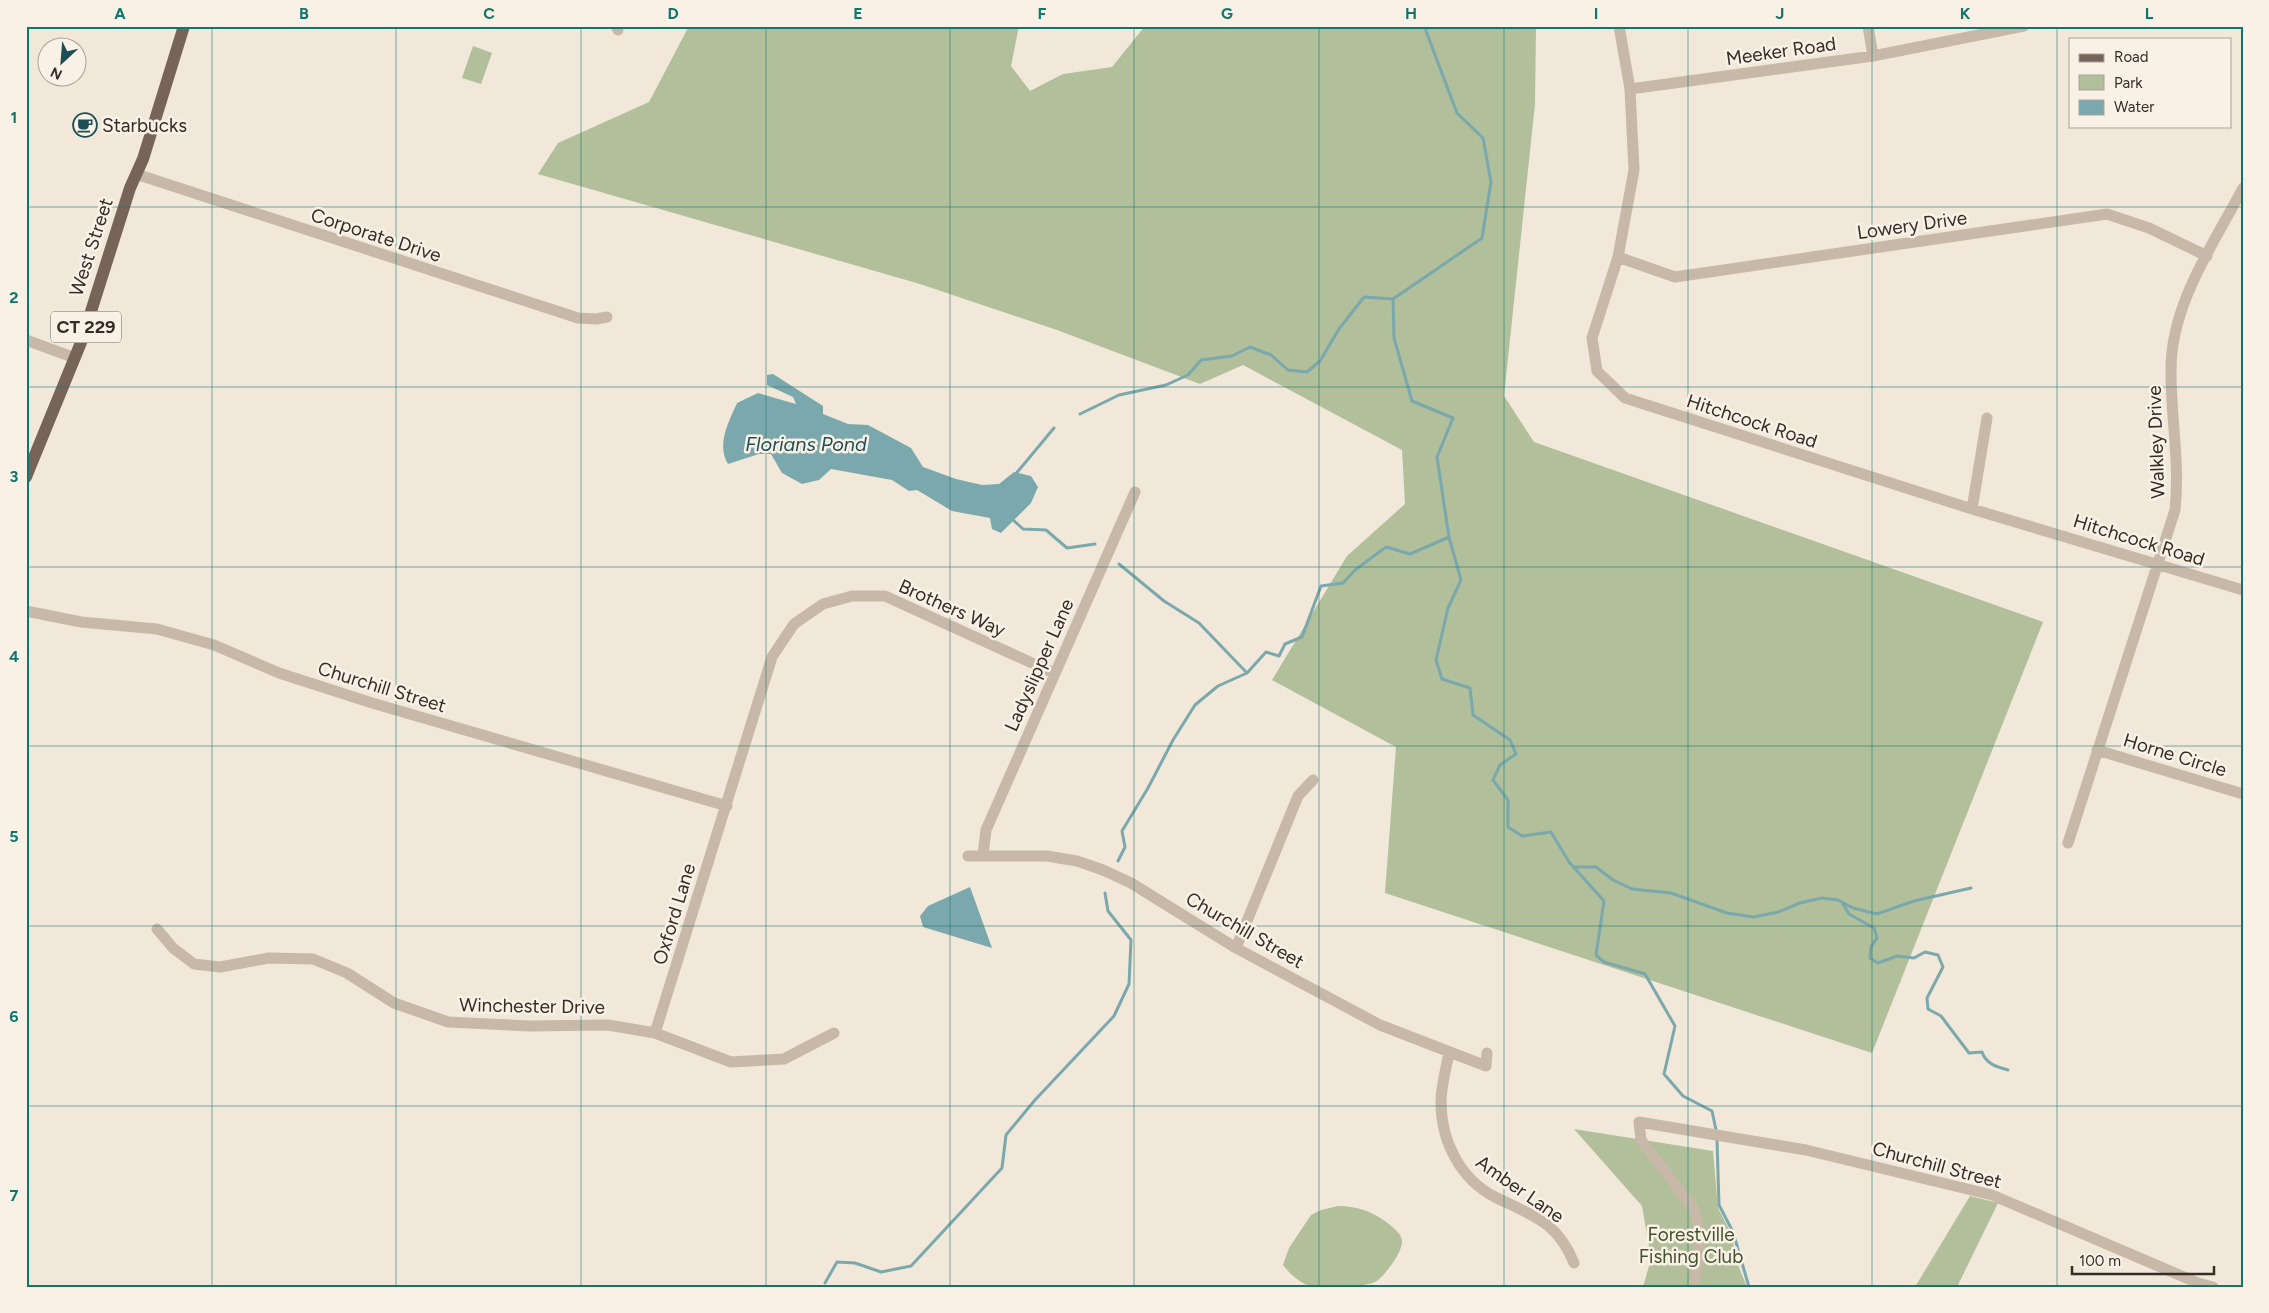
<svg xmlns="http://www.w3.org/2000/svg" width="2269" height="1313" font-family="Figtree,sans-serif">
<rect width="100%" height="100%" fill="#f1e8da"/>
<path fill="#b1bf9b" d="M689 26H1019L1011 66 1030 91 1063 74 1112 67 1145 26H1536L1535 104 1504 396 1534 442 2043 622 1872 1053 1385 893 1396 747 1272 680 1347 556 1405 504 1402 450 1243 365 1200 384 1057 330 920 284 538 174 558 143 649 102Z
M473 46 492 53 481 84 462 78Z
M1574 1129 1713 1151 1718 1208 1731 1233 1738 1265 1747 1287H1643L1651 1259 1642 1206Z
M1970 1196 1998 1203 1957 1287H1915Z
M1338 1206C1355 1206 1371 1211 1385 1221 1391 1226 1402 1233 1402 1241 1403 1252 1384 1277 1375 1282 1365 1287 1321 1290 1310 1286 1301 1284 1289 1273 1283 1265L1289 1248 1311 1215 1321 1210Z"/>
<path fill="#7aa8ad" d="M773 374 823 406V414L848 424 868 425 911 448 923 467 956 479 982 485 999 484 1014 472 1031 476 1038 487 1031 503 1001 533 992 529 990 518 952 511 917 490 909 491 892 480 831 469 819 480 802 484 782 473 771 454H759L728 464C716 445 729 421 737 403L758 393 796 404 793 397 767 385V375Z
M970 887 992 948 923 927 920 916 928 906Z"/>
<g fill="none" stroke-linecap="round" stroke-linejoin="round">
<path stroke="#7aa8ad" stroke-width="3" d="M1426 26V31L1457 113 1483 138 1491 182 1482 238 1393 299 1394 338 1412 401 1453 418 1437 457 1449 537 1461 580 1448 608 1436 660 1442 679 1470 688 1473 715 1510 740 1516 754 1500 765 1493 780 1508 800V827L1522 836 1551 832 1569 862 1604 901 1596 955 1604 962 1645 974 1675 1026 1664 1074 1683 1096 1712 1111 1716 1130
M1080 414 1119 395 1166 385 1188 375 1201 360 1232 356 1250 347 1271 355 1288 370 1307 372 1320 361 1339 329 1364 297 1393 299
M1014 476 1054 428
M1011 518 1023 529 1046 530 1067 548 1095 544
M1119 564 1164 601 1199 623 1247 673
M1118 861 1125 847 1122 831 1148 788 1173 740 1195 705 1218 686 1247 673 1266 652 1279 656 1285 644 1302 637 1321 586 1343 583 1355 570 1386 547 1410 554 1449 537
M1574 867H1596L1613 880 1632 889 1671 893 1727 913 1754 917 1778 912 1800 903 1822 898 1838 900 1853 908 1877 914 1914 901 1971 888
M1843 904 1849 914 1874 928 1877 938 1871 947 1870 958 1878 963 1897 956 1914 958 1925 952 1938 955 1943 967 1927 998 1928 1009 1941 1016 1969 1053 1982 1052C1986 1064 1997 1067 2008 1070
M1717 1140 1719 1205 1733 1232 1749 1287
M825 1283 837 1262 855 1263 881 1272 911 1266 1002 1168 1006 1135 1035 1100 1114 1016 1129 984 1131 940 1108 911 1105 893"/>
<path stroke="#c8b8a7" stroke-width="11" d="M616 26 618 30
M1619 26 1630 89 1634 170 1618 257 1592 338 1597 371 1625 398 1972 509 2243 590
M1868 26 1873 56
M1630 89 1873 56 2024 26
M136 174 578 318 596 319 607 317
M1618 257 1675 277 2107 214 2149 228 2207 256
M26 340 75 358
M1972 509 1987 418
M26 611 81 622 157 629 214 645 279 673 372 703 727 806
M2097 750 2243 794
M2068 843 2175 510C2180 464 2171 418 2171 372 2170 305 2213 245 2243 188
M983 855 986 830 1135 492
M968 856H1047L1077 861 1103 870 1131 883 1236 948 1380 1025 1486 1066 1487 1053
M157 929 173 948 194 964 220 967 269 958 313 959 347 973 394 1003 448 1022 530 1026 608 1025 655 1033 731 1062 784 1059 834 1033
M1236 948 1298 796 1313 780
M655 1033 772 657 794 624 823 604 852 596H885L1054 673
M1449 1053C1446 1069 1441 1086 1441 1102 1441 1141 1460 1179 1495 1197 1533 1216 1557 1221 1574 1263
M1694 1287 1701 1237 1694 1209 1641 1140 1639 1122 1806 1150 1992 1195 2198 1283 2213 1287"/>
<path stroke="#776459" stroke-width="12" d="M26 477 82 340 130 188 143 159 184 26"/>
</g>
<path fill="none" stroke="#0f766e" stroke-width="1" stroke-opacity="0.55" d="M212 26V1287M396 26V1287M581 26V1287M766 26V1287M950 26V1287M1134 26V1287M1319 26V1287M1504 26V1287M1688 26V1287M1872 26V1287M2057 26V1287M26 207H2243M26 387H2243M26 567H2243M26 746H2243M26 926H2243M26 1106H2243"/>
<defs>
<g id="cafe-ring" transform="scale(1.25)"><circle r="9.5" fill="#f9f1e6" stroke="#1e4e55" stroke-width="1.5"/><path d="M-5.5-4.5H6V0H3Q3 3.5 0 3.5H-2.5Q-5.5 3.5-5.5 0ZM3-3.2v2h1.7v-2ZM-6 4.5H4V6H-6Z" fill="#1e4e55"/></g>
</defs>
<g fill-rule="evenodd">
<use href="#cafe-ring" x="85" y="125"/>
</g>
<g text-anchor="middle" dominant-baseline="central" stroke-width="5" stroke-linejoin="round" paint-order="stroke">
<rect fill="#f9f1e6" stroke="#706760" stroke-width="1" x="51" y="311.5" width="70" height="31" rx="4"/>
<g font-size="18" font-weight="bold" fill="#352c27">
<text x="86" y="327">CT 229</text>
</g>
<g font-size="19" fill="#352c27" stroke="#f9f1e6">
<text transform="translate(1781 51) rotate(-8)">Meeker Road</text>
<text transform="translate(1912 225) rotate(-8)">Lowery Drive</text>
<text transform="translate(376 235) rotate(18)">Corporate Drive</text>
<text transform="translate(91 247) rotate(-72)">West Street</text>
<text transform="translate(1752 421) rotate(18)">Hitchcock Road</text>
<text transform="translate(2156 442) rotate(-92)">Walkley Drive</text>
<text transform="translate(2139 540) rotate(17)">Hitchcock Road</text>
<text transform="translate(952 608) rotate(24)">Brothers Way</text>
<text transform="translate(1039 665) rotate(-66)">Ladyslipper Lane</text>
<text transform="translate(382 687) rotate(17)">Churchill Street</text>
<text transform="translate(2175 755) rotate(17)">Horne Circle</text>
<text transform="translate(674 914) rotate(-73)">Oxford Lane</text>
<text transform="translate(1245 930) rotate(30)">Churchill Street</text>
<text transform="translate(532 1006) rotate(1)">Winchester Drive</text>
<text transform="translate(1937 1165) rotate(15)">Churchill Street</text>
<text transform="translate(1520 1189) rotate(35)">Amber Lane</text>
</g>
<g font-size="19" fill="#352c27" stroke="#f9f1e6" text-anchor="start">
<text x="102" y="125">Starbucks</text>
</g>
<g font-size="19" fill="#42532c" stroke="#f9f1e6">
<text x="1691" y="1234">Forestville<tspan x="1691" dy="22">Fishing Club</tspan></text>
</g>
<g font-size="20" font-style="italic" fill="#1e4e55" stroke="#f9f1e6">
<text x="806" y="444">Florians Pond</text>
</g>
</g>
<rect width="2269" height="1313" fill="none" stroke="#f9f1e6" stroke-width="55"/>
<rect x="2069" y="38" width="162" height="90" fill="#f9f1e6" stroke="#aba29a"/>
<rect x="2079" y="54" width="25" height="8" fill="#776459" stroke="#aba29a"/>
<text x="2114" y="62" font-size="15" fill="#352c27">Road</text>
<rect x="2079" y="75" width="25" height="15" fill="#b1bf9b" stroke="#aba29a"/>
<text x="2114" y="88" font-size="15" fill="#352c27">Park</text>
<rect x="2079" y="100" width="25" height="15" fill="#7aa8ad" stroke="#aba29a"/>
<text x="2114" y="112" font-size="15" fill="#352c27">Water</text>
<g transform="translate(62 62) rotate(206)"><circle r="24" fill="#f9f1e6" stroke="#aba29a"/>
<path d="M0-4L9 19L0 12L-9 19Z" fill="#1e4e55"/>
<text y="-8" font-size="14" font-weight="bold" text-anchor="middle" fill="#352c27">N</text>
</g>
<path d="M2072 1266v8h142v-8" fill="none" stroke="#352c27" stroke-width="2.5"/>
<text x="2079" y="1266" font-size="15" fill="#352c27" stroke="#f9f1e6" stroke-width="4" paint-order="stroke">100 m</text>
<rect x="28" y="28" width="2214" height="1258" fill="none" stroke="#0f766e" stroke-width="2"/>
<g font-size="16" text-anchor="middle" font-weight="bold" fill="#0f766e">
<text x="120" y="19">A</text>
<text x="304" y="19">B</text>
<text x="489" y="19">C</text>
<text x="673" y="19">D</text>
<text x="858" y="19">E</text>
<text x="1042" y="19">F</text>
<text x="1227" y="19">G</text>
<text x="1411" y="19">H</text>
<text x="1596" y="19">I</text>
<text x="1780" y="19">J</text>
<text x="1965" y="19">K</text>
<text x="2149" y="19">L</text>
<text x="14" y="123">1</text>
<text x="14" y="303">2</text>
<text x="14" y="482">3</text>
<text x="14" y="662">4</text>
<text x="14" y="842">5</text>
<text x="14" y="1022">6</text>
<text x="14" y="1201">7</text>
</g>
</svg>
